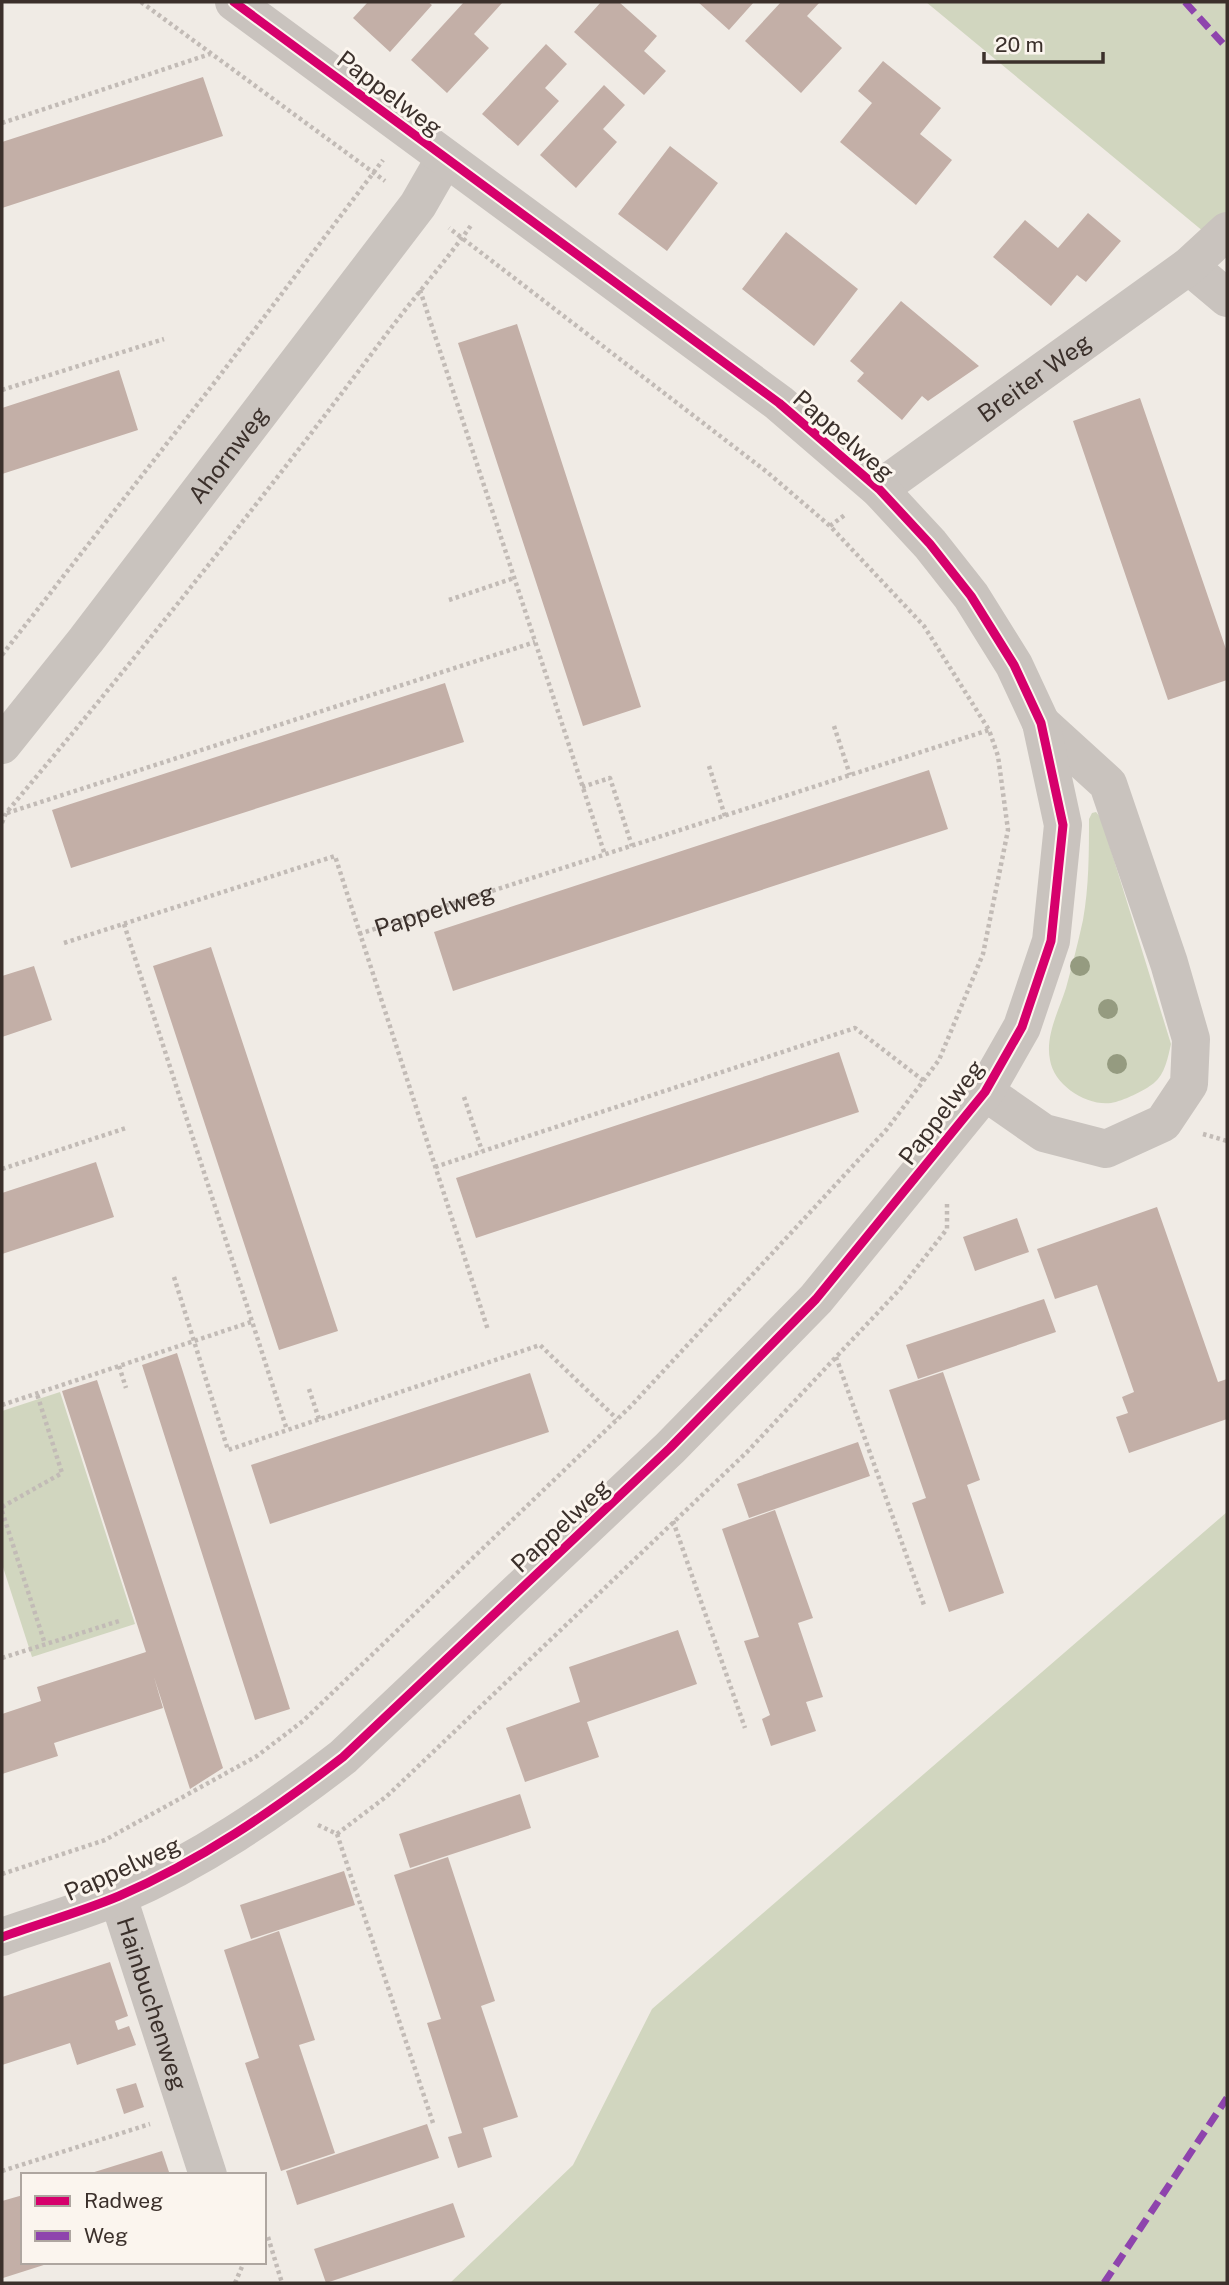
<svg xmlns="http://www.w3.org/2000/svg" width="1229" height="2285" font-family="'Public Sans',sans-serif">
<rect width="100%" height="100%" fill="#f0ebe5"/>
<path fill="#d1d6bf" d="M926 2H1227V251Z
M1096 812 1101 818 1171 1044C1168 1057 1165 1074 1154 1083 1144 1091 1123 1101 1111 1103 1086 1106 1054 1085 1050 1060 1045 1036 1059 1010 1066 988 1072 966 1078 943 1083 920 1089 887 1089 852 1089 819L1092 813Z
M60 1392 135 1624 32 1657 2 1564V1411Z
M1227 1512V2283H450L573 2165 652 2009Z"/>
<path fill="#c3afa7" d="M368 2H428L432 5 390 52 353 18Z
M464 2H503L474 34 489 48 447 93 411 60Z
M601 2H619L657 36 644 51 666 71 644 95 574 32Z
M698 2H754L729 30Z
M781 2H820L807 16 842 48 801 93 745 41Z
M546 44 567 64 545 88 559 101 518 146 482 114Z
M883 61 941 108 920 134 952 160 916 205 840 142 872 103 858 91Z
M203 77 223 136 2 208V142Z
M604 85 625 105 603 129 617 142 576 188 540 155Z
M670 146 718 183 667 251 618 214Z
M1088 213 1121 241 1086 282 1077 275 1051 306 993 257 1025 220 1058 248Z
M786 232 858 289 814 346 742 289Z
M901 301 979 366 928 401 922 396 902 420 857 381 864 373 850 361Z
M517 324 641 707 583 726 458 343Z
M119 370 138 430 2 474V408Z
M1140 398 1227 652V680L1168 700 1073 421Z
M445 683 464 742 71 868 52 810Z
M929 770 948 829 453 991 434 932Z
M211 947 338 1331 279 1350 153 966Z
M34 966 52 1020 2 1037V976Z
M839 1052 859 1112 476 1238 456 1178Z
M96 1162 114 1217 2 1254V1193Z
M1157 1207 1218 1382 1227 1379V1419L1129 1453 1116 1417 1128 1413 1122 1397 1134 1392 1097 1285 1055 1299 1037 1249Z
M1017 1218 1029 1252 975 1271 963 1237Z
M1044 1299 1056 1332 918 1379 906 1345Z
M177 1353 290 1709 255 1720 142 1365Z
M943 1372 980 1480 967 1485 1004 1593 949 1612 912 1503 926 1498 889 1390Z
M530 1373 549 1432 270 1524 251 1465Z
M97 1380 223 1768 190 1789 154 1677 163 1708 54 1743 58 1756 2 1774V1714L41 1701 37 1687 146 1652 62 1391Z
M858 1442 870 1476 749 1518 737 1484Z
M775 1510 813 1618 798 1623 823 1697 806 1702 816 1731 771 1746 762 1719 770 1715 744 1641 759 1637 722 1529Z
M678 1630 697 1684 587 1722 599 1757 525 1782 506 1728 580 1702 569 1667Z
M520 1794 531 1828 410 1868 399 1834Z
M448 1857 495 2001 481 2006 518 2117 483 2128 492 2157 458 2168 448 2137 462 2133 427 2023 441 2019 394 1875Z
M344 1871 355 1905 251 1939 240 1905Z
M279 1931 315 2040 299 2045 335 2153 281 2171 245 2063 259 2058 224 1950Z
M110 1962 128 2016 115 2021 118 2030 129 2026 136 2045 77 2065 70 2043 2 2065V1997Z
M136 2083 144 2107 124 2114 116 2089Z
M427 2124 439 2158 297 2205 286 2171Z
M162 2151 170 2175H88V2174Z
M23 2195V2262L50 2263 3 2278 2 2201Z
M453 2203 465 2237 326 2283 314 2249Z"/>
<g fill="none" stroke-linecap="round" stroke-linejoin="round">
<g stroke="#c2bbb6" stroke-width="4.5" stroke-dasharray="3.5 3.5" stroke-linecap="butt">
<path d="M141 2 385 181"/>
<path d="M2 123 210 54"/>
<path d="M420 290 605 855"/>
<path d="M2 390 164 339"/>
<path d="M830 526 846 514"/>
<path d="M449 600 514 578"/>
<path d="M2 655 218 378 383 160"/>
<path d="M834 726 850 775"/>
<path d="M709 766 725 816"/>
<path d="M582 787 610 778 632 846"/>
<path d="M7 813 535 642"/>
<path d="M2 823 6 813C138 656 265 496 388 332 415 296 446 261 472 224"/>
<path d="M124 924 287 1430"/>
<path id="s1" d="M359 934 989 730"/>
<path d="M64 943 335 856 488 1330"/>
<path d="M464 1097 482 1151"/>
<path d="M1203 1134 1227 1141"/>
<path d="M435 1167 855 1028 924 1081"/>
<path d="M2 1169 126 1128"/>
<path d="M174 1277 228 1450 540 1345 617 1419"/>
<path d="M836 1357 924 1605"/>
<path d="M119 1366 126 1388"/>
<path d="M309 1389 319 1419"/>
<path d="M2 1405 251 1322"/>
<path d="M2 1507 62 1473 37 1394"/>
<path d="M2 1511 45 1644"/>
<path d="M673 1521 745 1728"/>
<path d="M2 1658 119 1621"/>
<path d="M318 1825 337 1834 387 1796 747 1452 836 1357 900 1289 947 1229V1202"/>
<path d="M337 1834 433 2123"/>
<path d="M2 1874 105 1840 257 1756 303 1721 631 1406 887 1129 939 1060 983 954 1008 830 998 756 989 730 924 626 830 526 767 472 449 228"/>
<path d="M2 2171 150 2124"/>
<path d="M268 2237 282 2283"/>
<path d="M235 2283 244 2262"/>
</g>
<g stroke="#c9c3be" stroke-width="38">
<path d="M1189 266 1227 298"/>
<path id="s2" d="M879 489 1189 266 1227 231"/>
<path id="s3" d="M2 745 86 640 418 205 445 158"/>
<path d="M985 1092 1044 1133 1106 1149 1163 1123 1189 1084 1191 1039 1169 963 1108 784 1041 723"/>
<path id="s4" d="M118 1897 208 2175"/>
<path d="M2 1937C41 1923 81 1912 119 1896 200 1861 273 1811 343 1757L670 1448 816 1299 985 1092 1022 1027 1051 941 1063 825 1041 723 1014 665 971 596 930 544 879 489 779 403 234 2"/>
</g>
<path stroke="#8e44ad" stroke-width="7" stroke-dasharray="14 7" stroke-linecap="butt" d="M1185 2 1227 48
M1104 2283 1227 2098"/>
<g stroke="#fbf5ee" stroke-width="13">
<path id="cycleway" d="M2 1937C41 1923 81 1912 119 1896 200 1861 273 1811 343 1757L670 1448 816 1299 985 1092 1022 1027 1051 941 1063 825 1041 723 1014 665 971 596 930 544 879 489 779 403 234 2"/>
</g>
<use href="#cycleway" stroke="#d6006c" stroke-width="9"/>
</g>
<g fill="#959b80">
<circle cx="1080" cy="966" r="10"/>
<circle cx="1108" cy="1009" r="10"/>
<circle cx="1117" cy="1064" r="10"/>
</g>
<g text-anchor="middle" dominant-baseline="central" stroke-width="6" stroke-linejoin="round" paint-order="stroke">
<g font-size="24" fill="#3b302b" stroke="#fbf5ee">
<text transform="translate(390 93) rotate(37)">Pappelweg</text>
<text stroke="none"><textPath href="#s2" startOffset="191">Breiter Weg</textPath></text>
<text transform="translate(844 435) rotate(41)">Pappelweg</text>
<text stroke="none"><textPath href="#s3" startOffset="368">Ahornweg</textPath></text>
<text stroke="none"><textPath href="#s1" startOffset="79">Pappelweg</textPath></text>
<text transform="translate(941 1112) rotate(-53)">Pappelweg</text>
<text transform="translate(560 1525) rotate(-43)">Pappelweg</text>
<text transform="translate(122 1868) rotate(-24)">Pappelweg</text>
<text stroke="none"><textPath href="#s4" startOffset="112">Hainbuchenweg</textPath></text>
</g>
</g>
<rect width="1229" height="2285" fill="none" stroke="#3b302b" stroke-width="7"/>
<rect x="21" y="2173" width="245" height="91" fill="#fbf5ee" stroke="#aea6a0" stroke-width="2"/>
<rect x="35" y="2196" width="35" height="10" fill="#d6006c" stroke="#aea6a0" stroke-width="2"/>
<text x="84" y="2208" font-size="21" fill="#3b302b">Radweg</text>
<rect x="35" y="2231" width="35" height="10" fill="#8e44ad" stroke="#aea6a0" stroke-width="2"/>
<text x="84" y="2243" font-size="21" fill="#3b302b">Weg</text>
<path d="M984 52v10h119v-10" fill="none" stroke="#3b302b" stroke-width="3.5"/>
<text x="995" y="52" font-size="21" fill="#3b302b" stroke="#fbf5ee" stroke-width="5" paint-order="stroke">20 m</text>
</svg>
